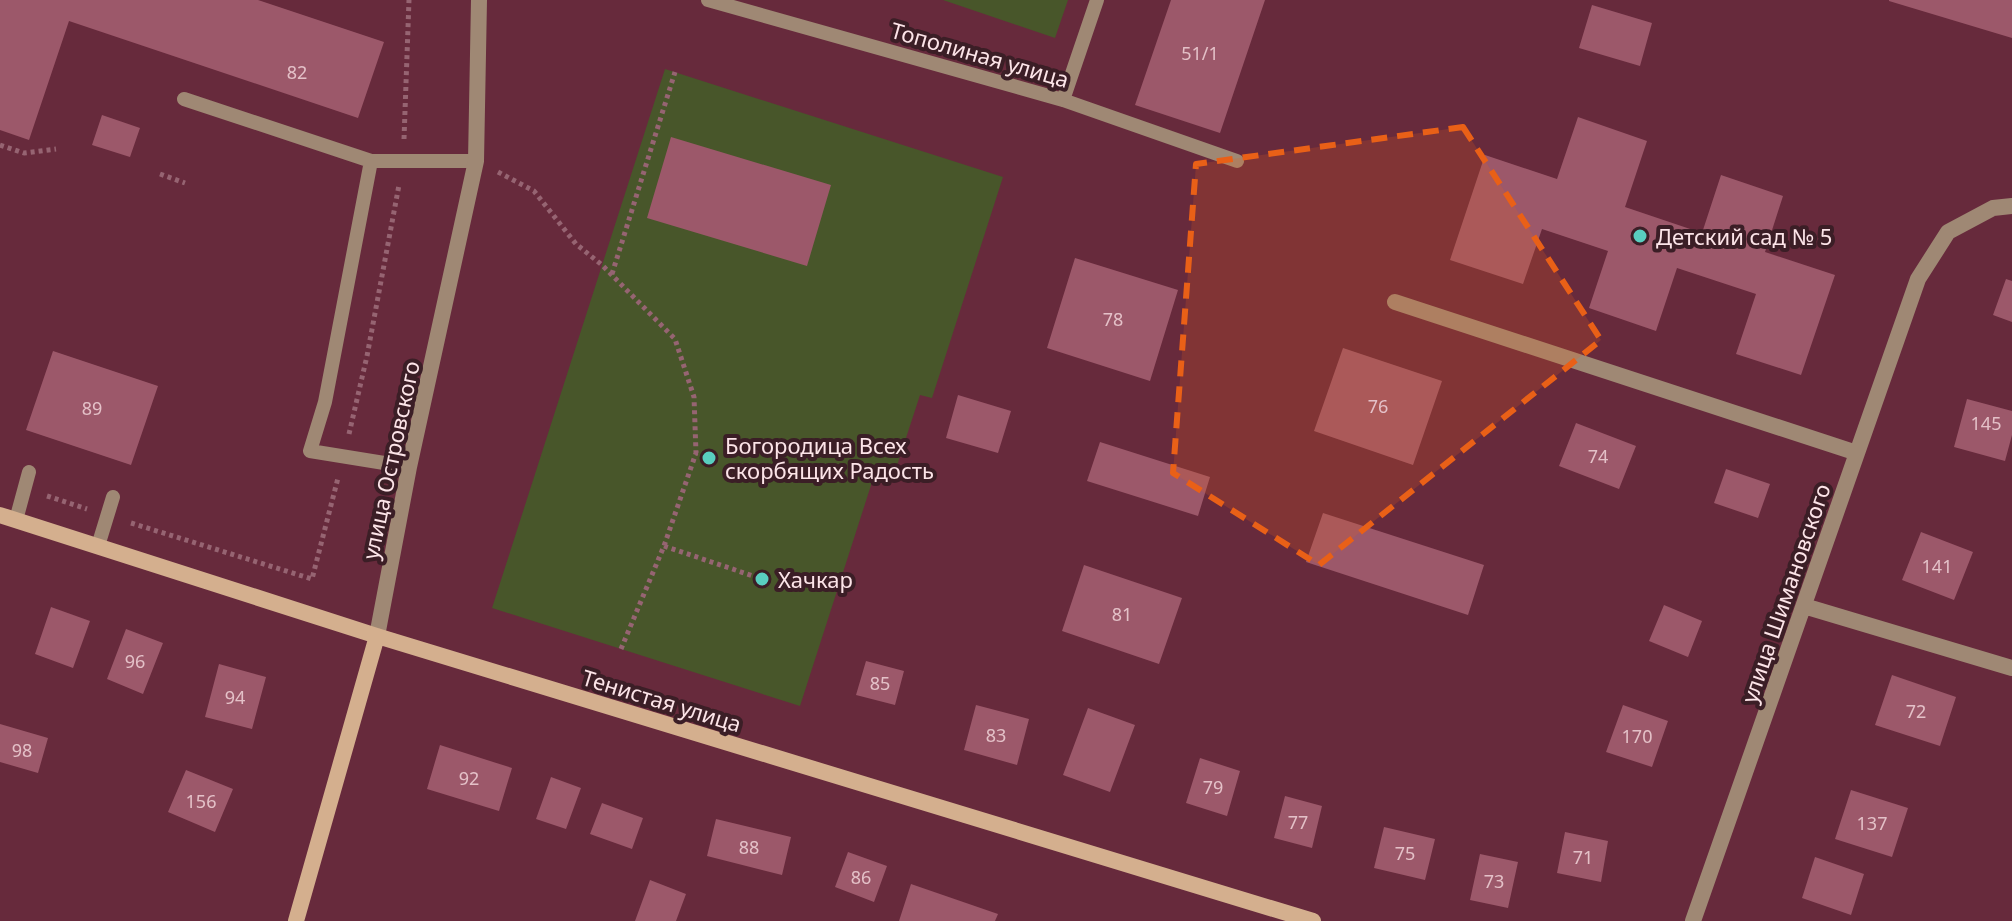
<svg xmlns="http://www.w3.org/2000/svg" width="2012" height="921" font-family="'Noto Sans',sans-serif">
<rect width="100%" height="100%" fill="#672a3c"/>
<path fill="#48562a" d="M943 0H1068L1055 38Z
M665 69 1003 177 932 398 920 395 892 481 874 476 800 706 492 608Z"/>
<path fill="#9c586a" d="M0 0H258L384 42 358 118 69 21 29 140 0 130Z
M1171 0H1265L1220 133 1135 105Z
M1889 0H2012V38L1889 1Z
M1592 5 1652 23 1640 66 1579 48Z
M102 115 140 128 130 157 92 145Z
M1578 117 1647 141 1625 207 1702 233 1721 175 1783 196 1765 252 1835 275 1801 375 1736 354 1756 294 1677 268 1656 331 1589 308 1608 251 1542 229 1523 284 1450 260 1485 155 1557 179Z
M671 137 831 185 807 266 647 218Z
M1075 258 1178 290 1150 381 1047 348Z
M2006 279 2012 281V322L1993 315Z
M1343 348 1442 381 1413 465 1314 431Z
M53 351 158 386 131 465 26 430Z
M958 395 1011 411 998 453 946 438Z
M1967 399 2012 411V435L2005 461 1954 447Z
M1576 423 1636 446 1619 489 1559 466Z
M1100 442 1210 477 1198 516 1087 481Z
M1726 469 1770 484 1758 518 1714 503Z
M1323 513 1484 565 1468 615 1306 562Z
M1921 532 1973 552 1954 600 1902 580Z
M1084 565 1182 598 1159 664 1062 631Z
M1664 605 1702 621 1688 657 1649 641Z
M51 607 90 621 73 668 35 654Z
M126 629 163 643 143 694 107 679Z
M866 661 904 671 895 705 856 695Z
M219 664 266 677 252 729 205 717Z
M1892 675 1956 697 1940 746 1875 725Z
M976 705 1029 719 1017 765 964 750Z
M1623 705 1668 721 1652 767 1606 752Z
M1088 708 1135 725 1110 792 1063 775Z
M0 724 48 738 38 773 0 762Z
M440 745 512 768 499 811 427 789Z
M1200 758 1240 771 1227 816 1186 803Z
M186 770 233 789 215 832 168 812Z
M551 777 581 788 566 829 536 819Z
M1851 790 1908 808 1892 857 1835 839Z
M1285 796 1322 806 1312 848 1274 838Z
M602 803 643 818 632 849 590 834Z
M716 819 791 837 782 875 707 856Z
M1384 827 1435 839 1425 880 1374 868Z
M1565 832 1608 841 1601 882 1557 873Z
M848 852 887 866 874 902 835 887Z
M1480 854 1518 862 1508 908 1470 900Z
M1815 857 1864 874 1851 915 1802 898Z
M650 880 686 894 676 921H635Z
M911 884 998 914 995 921H899Z"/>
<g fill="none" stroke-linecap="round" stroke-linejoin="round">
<path stroke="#966472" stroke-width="5" stroke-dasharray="4 4" stroke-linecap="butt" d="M404 139 409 0
M0 145 24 153 56 149
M498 172 534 191 576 244 602 265 675 339 694 397 696 453
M160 174 185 183
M612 274 675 72
M349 434 367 356 399 185
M47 496 87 509
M131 523 312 579 338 478
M664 546 762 579
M621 649 664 546 696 453 709 458"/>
<path stroke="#9f8874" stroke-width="14" d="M708 0 1063 100 1237 161
M184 99 371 161
M1063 100 1097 0
M409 467 310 451 325 402 371 161H476
M16 520 29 472
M98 546 113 497"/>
<path stroke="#9f8874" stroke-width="16" d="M1395 302 1857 453
M1804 606 2012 668
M377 636 409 467 476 161 479 0
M1693 921 1918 279 1948 232 1993 208 2012 206"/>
<path stroke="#d4af8e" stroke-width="16" d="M0 515 377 636 1313 921
M296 921 377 636"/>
</g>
<path fill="#e96017" fill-opacity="0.2" stroke="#e96017" stroke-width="6" stroke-dasharray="16 10" stroke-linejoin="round" d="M1463 127 1601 340 1319 565 1173 473 1196 164Z"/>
<g fill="#59cebf" stroke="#3b1e26" stroke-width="3">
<circle cx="1640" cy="236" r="8"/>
<circle cx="709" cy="458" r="8"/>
<circle cx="762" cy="579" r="8"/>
</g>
<g text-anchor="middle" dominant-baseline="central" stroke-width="8" stroke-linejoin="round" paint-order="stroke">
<g font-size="18" fill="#e4c1c8">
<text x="1200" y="53">51/1</text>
<text x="297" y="72">82</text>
<text x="1113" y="319">78</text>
<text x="1378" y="406">76</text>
<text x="92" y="408">89</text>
<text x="1986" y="423">145</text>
<text x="1598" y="456">74</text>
<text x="1937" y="566">141</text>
<text x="1122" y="614">81</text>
<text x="135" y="661">96</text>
<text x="880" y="683">85</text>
<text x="235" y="697">94</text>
<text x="1916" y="711">72</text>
<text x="996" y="735">83</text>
<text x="1637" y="736">170</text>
<text x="22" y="750">98</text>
<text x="469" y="778">92</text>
<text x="1213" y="787">79</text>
<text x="201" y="801">156</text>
<text x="1298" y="822">77</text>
<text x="1872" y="823">137</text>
<text x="749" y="847">88</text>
<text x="1405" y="853">75</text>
<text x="1583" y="857">71</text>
<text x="861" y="877">86</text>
<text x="1494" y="881">73</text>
</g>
<g font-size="22" fill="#fce4e8" stroke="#3b1e26">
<text transform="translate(980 54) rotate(16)">Тополиная улица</text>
<text transform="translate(390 460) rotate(-78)">улица Островского</text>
<text transform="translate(1785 593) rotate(-71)">улица Шимановского</text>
<text transform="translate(662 700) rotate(17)">Тенистая улица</text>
</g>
<g font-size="22" fill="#fce4e8" stroke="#3b1e26" text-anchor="start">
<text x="1656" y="236">Детский сад № 5</text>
<text x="725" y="445">Богородица Всех<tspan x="725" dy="25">скорбящих Радость</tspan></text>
<text x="778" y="579">Хачкар</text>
</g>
</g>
</svg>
